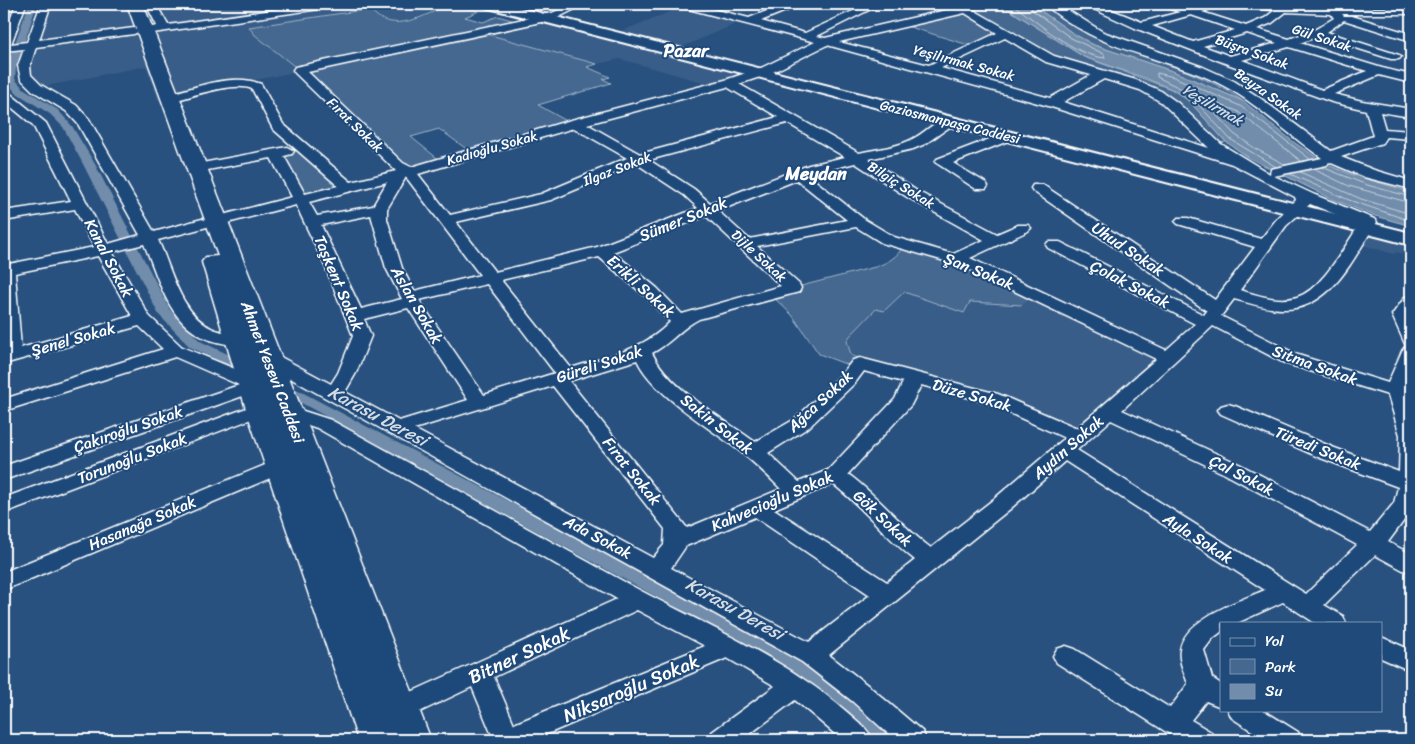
<svg xmlns="http://www.w3.org/2000/svg" width="1415" height="744" font-family="Sriracha,sans-serif">
<rect width="100%" height="100%" fill="#28517f"/>
<filter id="ink" filterUnits="userSpaceOnUse"><feTurbulence type="fractalNoise" baseFrequency=".02" numOctaves="2"/><feDisplacementMap in="SourceGraphic" scale="10" xChannelSelector="R" yChannelSelector="G"/><feConvolveMatrix kernelMatrix="1 2 1 2 8 2 1 2 1" color-interpolation-filters="sRGB"/></filter>
<g filter="url(#ink)">
<path fill="#375d88" d="M46 4H453L398 24 382 20 370 9 250 27 255 35 300 71 158 100 146 66 37 88 24 66Z
M490 4H580L555 16 545 18 759 73 716 86 620 59 597 64 477 32 542 17Z
M687 5 745 20 680 48 619 32Z
M1363 230 1411 243V256L1396 252 1394 254 1355 243Z
M904 292 964 313 970 302 1022 305 1033 294 1168 358 1080 437 1018 408 897 375 851 355 847 341 849 337 876 309 884 311Z"/>
<path fill="#446890" stroke="#a2b4c8" d="M452 4 479 11 465 17 483 22 498 16 522 23 479 32 597 64 587 67 610 77 603 79 611 83 538 105 572 124 472 153 439 129 411 137 442 162 409 172 299 70 255 35 249 27 370 9C392 37 425 14 452 4Z
M963 4H1000L1084 57 1171 89 1189 101 1226 142 1219 143 1163 93 1061 61Z
M1031 4C1035 4 1040 3 1043 4 1054 7 1074 27 1088 34 1139 59 1195 67 1243 101L1175 72 1094 45 1074 34Z
M966 9 1005 33 975 47 900 24Z
M303 147 349 188 301 200 275 153Z
M904 245 945 255 1033 294 1022 305 970 302 964 313 904 292 884 311 876 309 849 337 847 341 851 355 863 360 856 368 819 354 792 315 770 294 875 267C887 263 898 257 904 245Z"/>
<path fill="#718dab" stroke="#aabbcd" d="M1000 4H1031L1074 34 1094 45 1175 72 1243 101 1295 143 1328 165 1353 175 1411 192V226L1375 216 1332 199 1251 159 1226 142 1189 101 1176 91 1145 78 1084 57Z"/>
<g fill="none" stroke-linecap="round" stroke-linejoin="round">
<path stroke="#c6d1dd" stroke-width="1" d="M1012 4C1038 22 1073 55 1105 58L1104 54 1071 38 1032 10 1030 4
M1286 165 1256 149 1234 134 1205 103V99L1237 111 1301 161
M1276 167 1230 139 1186 91 1157 77V73L1174 77 1240 106 1310 159
M1322 167 1367 185 1411 197
M1313 169 1349 186 1411 203
M1300 172 1361 199 1411 214
M1290 174 1349 200 1411 221"/>
<path fill="#718dab" fill-rule="evenodd" d="M29 4H37L16 68 15 79 23 88 58 110 72 126 95 164 170 310 200 341 255 367 257 370 255 373H245L190 347 159 315 83 164 63 127 50 114 15 92 5 79 6 68Z
M277 379 779 644 854 698 895 734 898 740H873L840 710 765 656 272 387 269 384 272 381Z"/>
<g stroke="#fff" stroke-width="3">
<path id="minor" d="M16 4H26L11 44 27 42 41 4H51L39 40 134 28 140 31 134 34 36 47 30 66 31 75 41 85 76 105 89 119 154 232 202 219 207 221 210 224 207 227 158 240C172 270 180 314 213 329 223 333 233 334 243 336L246 340 243 344C234 346 226 344 217 342 169 330 161 283 144 244L112 252 149 316 182 347 259 379 263 386 260 390 4 480V466L239 385 175 357 4 411V399L163 349 139 326 4 364V265L94 247 75 209 4 221V211L71 201 33 125 4 101V91L8 92 46 123 108 244 140 235 78 124 66 111 33 91 21 79 18 66 24 49 4 51V34ZM98 256 132 316 21 348 15 273Z
M146 4H156L168 25 313 4H338L333 7 146 34 140 31 142 29 157 26Z
M572 4H585L555 19 308 72 403 163 411 167 571 120 725 80 761 68 815 42 677 6 676 4H692L749 18 785 4H799L798 6 761 21 805 33 868 4H881L817 36 825 38 955 8 950 4H963L1054 56 1136 80 1161 91 1178 103 1221 144 1270 174 1271 169 1322 158C1289 136 1260 105 1224 86 1181 63 1132 56 1089 34 1078 28 1053 14 1046 4H1058L1103 32 1203 67 1234 81 1260 98 1331 151 1373 136 1366 110 1332 102 1225 63 1135 28 1083 4H1097L1142 22 1180 12 1162 6 1161 4H1176L1191 9 1204 4H1218L1217 6 1202 12 1246 26 1265 18 1275 10 1249 7 1244 4H1273L1307 8H1411V14H1342L1344 16H1352L1411 34V41L1344 20 1327 32 1399 55 1401 57 1399 59H1391L1318 36 1300 43 1382 68 1411 75V83L1379 75 1334 94 1362 101 1411 109V117L1380 112 1385 129 1411 131V139L1386 137 1382 143 1341 157 1374 170 1411 181V189L1364 177 1329 162 1327 165 1274 176 1315 195 1374 219 1377 222C1354 256 1332 310 1283 309 1266 309 1250 303 1234 299L1221 316 1298 355 1388 383 1402 351 1405 347 1411 346V370L1406 391 1411 408V511L1388 542 1411 554V572L1403 570 1375 555 1324 605 1343 616 1346 623H1315L1283 602 1237 623H1221V632L1213 638 1204 650 1212 678 1221 684V707L1206 701 1191 720 1211 732 1214 740H1179L1057 663 1053 656 1057 649 1066 646 1075 649 1170 708 1188 684C1185 674 1178 661 1180 650 1184 619 1239 601 1265 590L1065 461 1010 509 829 655 870 687 923 732 926 740H895L852 701 802 662 261 362 259 358 261 354 268 352 275 354 331 384 338 373 353 336 325 266 296 205 216 226 211 224 208 221 211 218 292 197 271 158 197 172 192 171 190 168 192 165 197 164 287 147 294 151 292 154 284 156 305 194 338 186 273 129 252 89C233 81 190 97 170 102L164 98 166 95C194 88 233 72 261 84L283 124 351 182 396 171 295 73 293 70 295 67 552 13ZM1286 12 1331 14 1334 18 1316 29 1289 39 1257 29 1272 23ZM965 13 997 33 929 65 839 42ZM1191 15 1235 30 1193 42 1152 26ZM1247 33 1277 43 1230 56 1203 46ZM1005 38 1046 62 1091 75 1050 98 941 68ZM827 45 1045 105 1232 164 1295 197 1296 200 1276 220 1261 239 1188 218H1178L1175 221 1178 224 1255 247 1215 300 1043 185H1033L1031 188 1033 191 1207 311 1204 315 1060 242H1048L1046 245 1048 248 1195 324 1166 350 970 258 1028 231 1031 228 1028 225H1018L997 234 917 191 869 159 913 149 925 144 954 124 956 121 954 118C941 115 927 131 916 137 900 147 877 149 859 153L739 84 769 74ZM1289 47 1367 71 1322 90 1242 60ZM1104 79 1140 90 1161 102 1209 148 1063 102ZM727 87 778 117 640 154 587 124ZM787 123 845 157 809 165 710 203 694 189 649 160ZM574 128 627 158 541 194 450 215 418 174ZM855 163 907 197 984 240 953 254 894 237 864 219 808 175ZM637 164 684 195 698 208 597 247 495 272 456 222 551 200ZM406 177 480 275 414 291 402 268 387 219V209ZM797 180 847 220 749 239 718 211ZM387 182 373 206 317 216 309 202ZM1310 204 1360 224C1345 245 1323 289 1297 297 1279 303 1257 295 1240 290L1286 226ZM371 215 386 268 402 299 361 309 321 225ZM706 216 781 286 682 314 657 288 613 252ZM856 227 882 243 962 266 1156 359 1077 428 998 394 860 358 853 360 841 375 795 419 755 442C723 418 670 390 652 353 670 344 681 328 699 319L799 292 801 288 799 284 757 246ZM599 257 645 296 670 322C644 350 606 357 571 368L501 280ZM487 284 555 373 484 395 419 300ZM408 308 468 400 399 421 345 392 356 373 371 336 364 319ZM1213 326 1284 363 1388 395 1400 435 1399 472 1332 447 1235 406 1228 404 1221 406 1218 410 1221 414 1318 457 1398 487 1394 503 1370 532 1239 464 1122 410ZM637 360C653 395 712 429 742 453 756 464 769 477 781 489L687 528 569 381ZM864 371 903 382 895 399 828 470 799 482 768 453 809 427 855 383ZM921 385 985 402 1065 438 994 499 931 548C901 526 878 496 848 474L911 405ZM553 386 665 529 664 545 653 558 414 429ZM1111 420 1225 474 1357 545 1306 594 1077 450ZM833 484C863 507 885 537 915 560L887 582 774 509ZM755 517 870 595 809 642 671 568 686 546Z
M1008 132 1013 133 1015 136 1013 139 953 163 986 183 988 186 986 189H976L935 162 937 159Z
M1411 296V345L1405 344 1392 315 1405 297Z
M260 403 267 405 270 409 267 413 4 513V498Z
M288 406 331 420C431 475 530 530 630 585 704 625 784 657 848 713 857 721 868 729 873 740H842L795 700 742 740H709L712 732 775 686 727 658 533 740H494L472 687 409 717 400 720 391 717 387 709 391 701 617 599 317 428 281 416 278 412 281 408ZM637 610 705 646 514 724 494 677Z
M280 459 287 461 290 466 287 471 4 590V572Z
M1381 637 1411 650V671L1381 658Z
M1228 710H1263L1298 732 1301 740H1266L1232 718Z"/>
</g>
<g stroke="#fff" stroke-width="4">
<path id="major" d="M483 4H505L1411 233V245L485 7Z"/>
</g>
<g stroke="#fff" stroke-width="3">
<path id="highway" d="M127 4H143L431 740H358L246 409 202 262 206 257 218 256Z"/>
</g>
<use href="#minor" fill="#1f4a7a" fill-rule="evenodd"/>
<use href="#major" fill="#1f4a7a" fill-rule="evenodd"/>
<use href="#highway" fill="#1f4a7a" fill-rule="evenodd"/>
</g>
</g>
<g text-anchor="middle" dominant-baseline="central" stroke-width="4" stroke-linejoin="round" paint-order="stroke">
<g font-size="14" fill="#fff" stroke="#1f4a7a">
<text transform="translate(1322 38) rotate(18)">Gül Sokak</text>
<text transform="translate(1252 52) rotate(20)">Büşra Sokak</text>
<text transform="translate(964 63) rotate(15)">Yeşilırmak Sokak</text>
<text transform="translate(1268 94) rotate(35)">Beyza Sokak</text>
<text transform="translate(950 122) rotate(14)">Gaziosmanpaşa Caddesi</text>
<text transform="translate(355 125) rotate(44)">Fırat Sokak</text>
<text transform="translate(492 148) rotate(-16)">Kadıoğlu Sokak</text>
<text transform="translate(617 169) rotate(-21)">Ilgaz Sokak</text>
<text transform="translate(901 185) rotate(32)">Bilgiç Sokak</text>
<text transform="translate(759 256) rotate(43)">Dijle Sokak</text>
</g>
<g font-size="15" font-style="italic" fill="#d4dde6" stroke="#1f4a7a">
<text transform="translate(1213 105) rotate(30)">Yeşilırmak</text>
</g>
<g font-size="16" fill="#fff" stroke="#1f4a7a">
<text transform="translate(683 219) rotate(-22)">Sümer Sokak</text>
<text transform="translate(1128 249) rotate(34)">Uhud Sokak</text>
<text transform="translate(109 258) rotate(62)">Kanal Sokak</text>
<text transform="translate(979 271) rotate(22)">Şan Sokak</text>
<text transform="translate(339 283) rotate(67)">Taşkent Sokak</text>
<text transform="translate(1130 284) rotate(27)">Çolak Sokak</text>
<text transform="translate(641 286) rotate(42)">Erikli Sokak</text>
<text transform="translate(417 305) rotate(60)">Aslan Sokak</text>
<text transform="translate(73 339) rotate(-16)">Şenel Sokak</text>
<text transform="translate(599 364) rotate(-18)">Güreli Sokak</text>
<text transform="translate(1315 365) rotate(20)">Sıtma Sokak</text>
<text transform="translate(273 372) rotate(69)">Ahmet Yesevi Caddesi</text>
<text transform="translate(972 395) rotate(16)">Düze Sokak</text>
<text transform="translate(820 401) rotate(-43)">Ağca Sokak</text>
<text transform="translate(717 424) rotate(38)">Sakin Sokak</text>
<text transform="translate(128 429) rotate(-19)">Çakıroğlu Sokak</text>
<text transform="translate(1068 447) rotate(-41)">Aydın Sokak</text>
<text transform="translate(1318 448) rotate(22)">Türedi Sokak</text>
<text transform="translate(132 458) rotate(-21)">Torunoğlu Sokak</text>
<text transform="translate(632 471) rotate(51)">Fırat Sokak</text>
<text transform="translate(1242 475) rotate(27)">Çal Sokak</text>
<text transform="translate(772 501) rotate(-23)">Kahvecioğlu Sokak</text>
<text transform="translate(883 518) rotate(43)">Gök Sokak</text>
<text transform="translate(142 523) rotate(-23)">Hasanağa Sokak</text>
<text transform="translate(598 537) rotate(28)">Ada Sokak</text>
<text transform="translate(1198 538) rotate(33)">Ayla Sokak</text>
</g>
<g font-size="18" font-weight="bold" fill="#fff" stroke="#1f4a7a">
<text x="686" y="51">Pazar</text>
<text x="816" y="174">Meydan</text>
</g>
<g font-size="18" font-style="italic" fill="#d4dde6" stroke="#1f4a7a">
<text transform="translate(378 416) rotate(28)">Karasu Deresi</text>
<text transform="translate(735 609) rotate(29)">Karasu Deresi</text>
</g>
<g font-size="19" fill="#fff" stroke="#1f4a7a">
<text transform="translate(519 655) rotate(-25)">Bitner Sokak</text>
<text transform="translate(631 688) rotate(-23)">Niksaroğlu Sokak</text>
</g>
</g>
<rect width="1415" height="744" fill="none" stroke="#1f4a7a" stroke-width="20"/>
<rect x="10" y="10" width="1395" height="724" fill="none" stroke="#fff" stroke-width="2" filter="url(#ink)"/>
<rect x="1220" y="622" width="162" height="90" fill="#1f4a7a" stroke="#7992af"/>
<rect x="1230" y="638" width="25" height="8" fill="#1f4a7a" stroke="#7992af"/>
<text x="1265" y="646" font-size="15" fill="#ffffff">Yol</text>
<rect x="1230" y="659" width="25" height="15" fill="#446890" stroke="#7992af"/>
<text x="1265" y="672" font-size="15" fill="#ffffff">Park</text>
<rect x="1230" y="684" width="25" height="15" fill="#718dab" stroke="#7992af"/>
<text x="1265" y="696" font-size="15" fill="#ffffff">Su</text>
</svg>
